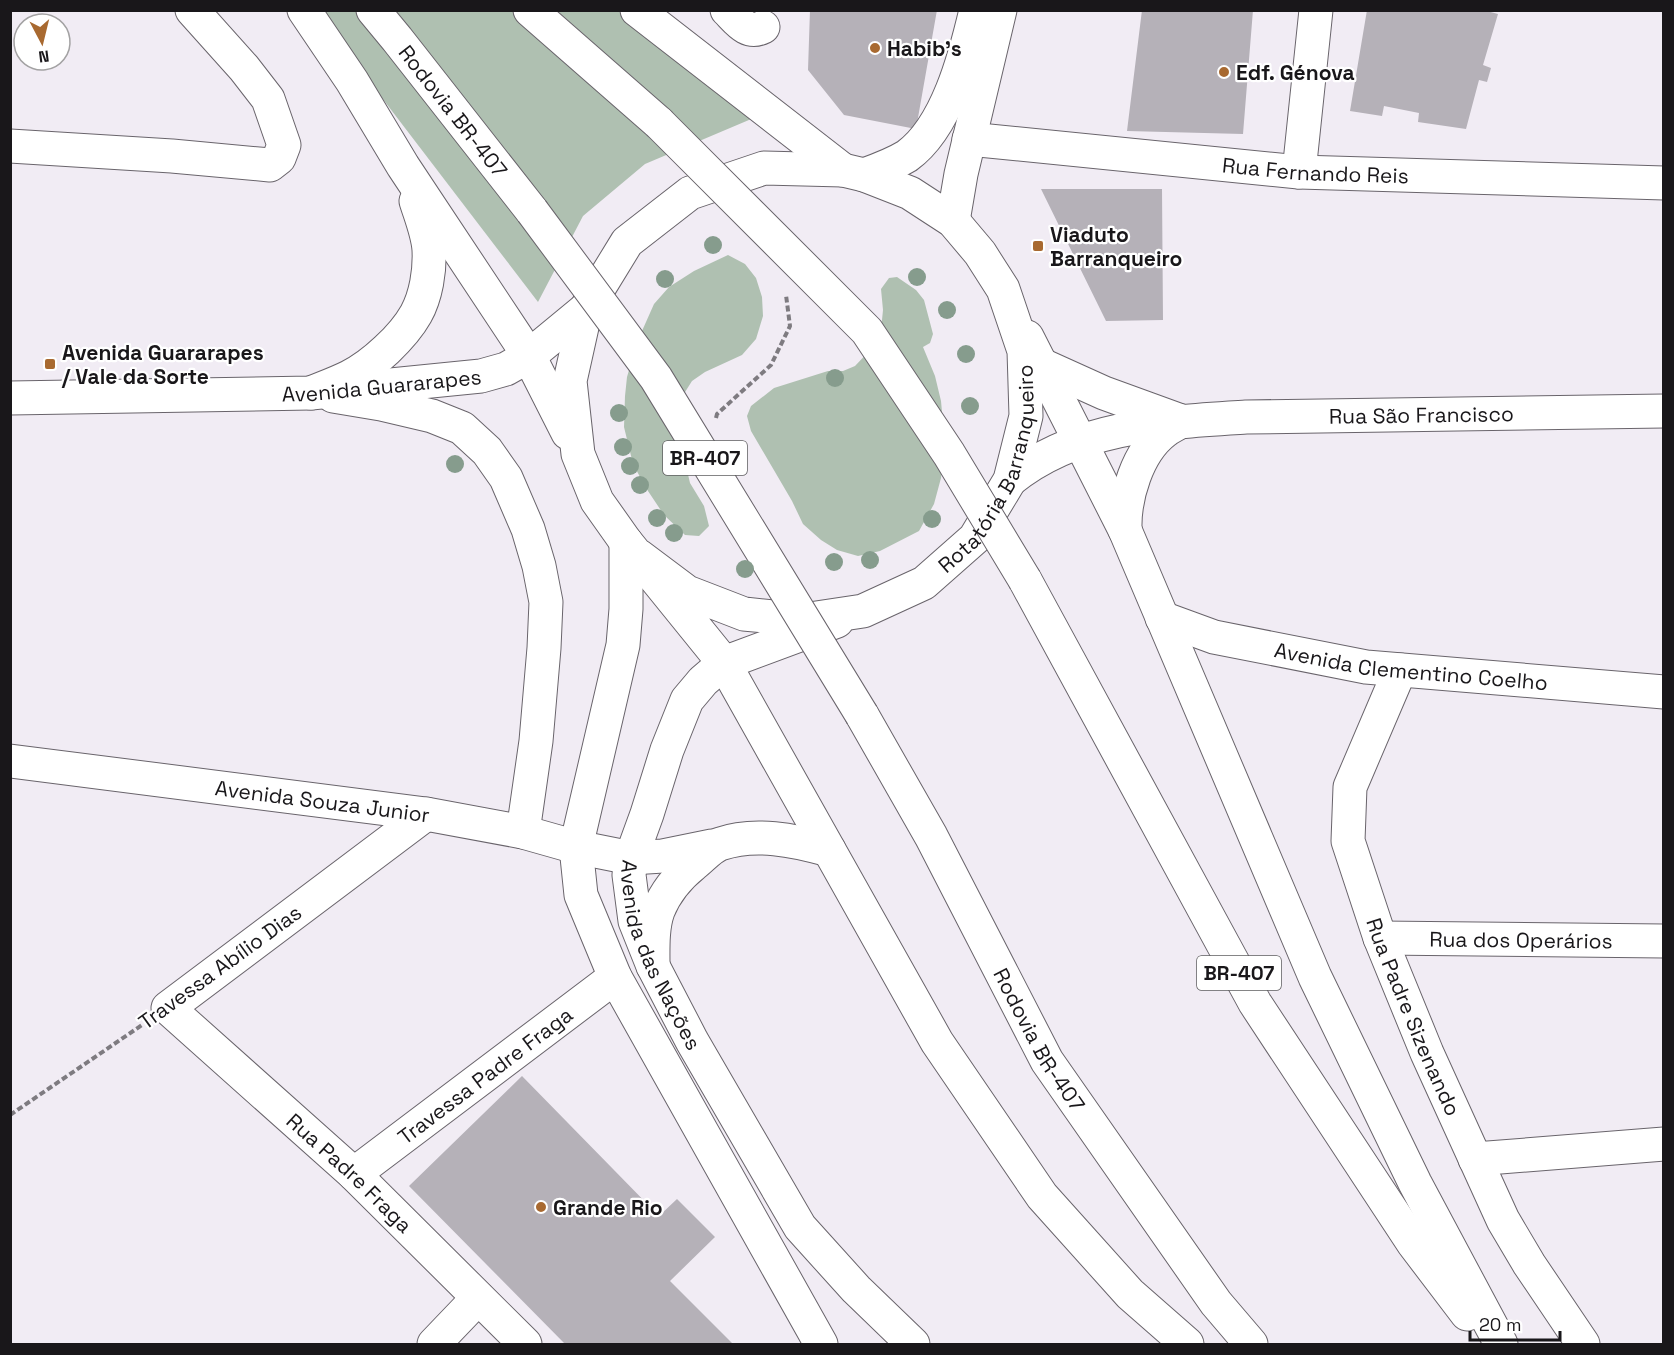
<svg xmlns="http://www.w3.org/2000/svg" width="1674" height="1355" font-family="'Space Grotesk',sans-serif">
<rect width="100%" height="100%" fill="#f1ecf4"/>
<path fill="#afc0b1" d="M320 11H618L756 117 645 164 583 216 538 302 379 94Z
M728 255 745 264 756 278 762 297 763 316 756 339 742 355 705 372 692 381 680 400 683 453 690 483 704 506 709 526 699 536 685 535 664 515 646 488 633 464 624 427 625 396 627 377 632 360 638 340 654 304 669 287 694 271Z
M897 277 916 290 924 300 933 334 930 343 923 347 935 376 941 401 944 434V449L941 478 934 504 919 531 880 551 858 556 837 550 821 540 803 524 792 501 751 431 747 416 751 406 774 388 828 371H843L855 366 874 346 881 330 883 310 881 289 889 278Z"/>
<path fill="#b5b1b8" d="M810 10H937L916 129 844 115 808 70Z
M1142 10H1253L1243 134 1127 131Z
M1367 10 1436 12V10H1483L1498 14 1483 65 1491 68 1487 82 1479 80 1466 129 1418 122 1419 113 1384 106 1382 116 1350 111Z
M1041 189H1162L1163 320 1106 321Z
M522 1076 659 1216 677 1199 715 1237 670 1281 733 1344H565L409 1186Z"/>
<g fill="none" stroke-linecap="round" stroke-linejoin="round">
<g stroke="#69646b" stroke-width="35">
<g id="minor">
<path d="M727 10C738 21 747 35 763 27"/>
<path id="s1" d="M969 139 1299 172 1664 183"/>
<path d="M10 146 172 156 270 165 279 158 284 145 268 99 244 68 192 10"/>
<path d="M1299 172 1316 10"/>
<path d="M333 396 381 404 432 416 462 428 487 451 506 478 528 529 539 566 546 602 544 648 536 741 523 832"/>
<path id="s2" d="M1010 480C1076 426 1165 422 1246 417L1664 411"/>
<path id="s3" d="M1400 670 1350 787 1348 841 1380 938 1427 1053 1503 1220 1529 1264 1583 1344"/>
<path id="s4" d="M10 761 426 814 523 832 576 847 631 858"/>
<path id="s5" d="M426 814 168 1008 354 1174 525 1344"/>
<path id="s6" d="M1380 938 1664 941"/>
<path d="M1475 1159 1664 1144"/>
<path id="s7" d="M354 1174 615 977"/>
<path d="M434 1344 478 1298"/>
</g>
</g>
<g stroke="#69646b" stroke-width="35">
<g id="major">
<path id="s8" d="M10 398 311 393 481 376 506 369 529 356 586 309"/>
<path d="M626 542V609L623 645 576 847 581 895 615 977 821 1344"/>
<path id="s9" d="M1162 618 1214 637 1366 667 1664 692"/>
<path id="s10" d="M837 621 724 663 703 681 687 700 667 750 647 814 631 858 629 875 635 921 653 966 692 1041 800 1227 856 1289 913 1344"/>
</g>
</g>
<g stroke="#69646b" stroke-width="35">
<g id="highway">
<path d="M304 10 352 81 403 166 529 356 568 433"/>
<path id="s11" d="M373 10 397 39 532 211"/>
<path d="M530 10 659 123"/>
<path d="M637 10 843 170"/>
<path d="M864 175C878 170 894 164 907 156 947 127 965 57 976 10"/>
<path d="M953 221 961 174 1000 10"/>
<path d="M1027 337 1125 530 1315 977 1415 1183 1501 1344"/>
<path d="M1042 365 1104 393 1181 421"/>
<path d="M311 393C323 388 337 383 349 377 373 365 403 337 416 314 426 296 430 271 429 250 428 234 421 217 416 201"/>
<path d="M1125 530C1124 498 1137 452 1165 431 1170 427 1176 425 1181 421"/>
<path id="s12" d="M639 556 687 592 744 614 803 620 863 611 924 583 975 538 1010 480 1026 416 1024 351 1003 289 980 253 953 221 910 193 864 175 843 170 764 168 690 193 627 242 586 309 570 381 578 454 597 501 626 542 724 663 937 1042 1042 1196 1130 1294 1187 1344"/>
<path d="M1025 580 1255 1003 1413 1243 1467 1314"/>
<path id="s13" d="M862 715 931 836 1047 1061 1216 1303 1251 1344"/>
<path d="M631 858 663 856 712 846"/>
<path d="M653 966C653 948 652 928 658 911 665 893 679 876 694 864 702 858 710 848 720 844 755 832 794 840 829 850"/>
</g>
</g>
<path stroke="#7e7b80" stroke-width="4" stroke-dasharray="6 3" stroke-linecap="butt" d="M716 418 717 414 771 365 790 326 786 295
M10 1115 142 1025"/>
<use href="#minor" stroke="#fff" stroke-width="33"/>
<use href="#major" stroke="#fff" stroke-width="33"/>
<use href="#highway" stroke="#fff" stroke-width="33"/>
<g stroke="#69646b" stroke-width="35" stroke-linecap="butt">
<path id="highway-bridge" d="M659 123 867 331 949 454 1025 580
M532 211 656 378 862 715"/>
</g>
<use href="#highway-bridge" stroke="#fff" stroke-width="33"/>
</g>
<g fill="#869c8d">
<circle cx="713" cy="245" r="9"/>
<circle cx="917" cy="277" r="9"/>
<circle cx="665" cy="279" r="9"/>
<circle cx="947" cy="310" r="9"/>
<circle cx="966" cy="354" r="9"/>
<circle cx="835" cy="378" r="9"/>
<circle cx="970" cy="406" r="9"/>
<circle cx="619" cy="413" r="9"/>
<circle cx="623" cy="447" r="9"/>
<circle cx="455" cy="464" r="9"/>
<circle cx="630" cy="466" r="9"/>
<circle cx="640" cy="485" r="9"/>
<circle cx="657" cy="518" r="9"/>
<circle cx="932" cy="519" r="9"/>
<circle cx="674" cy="533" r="9"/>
<circle cx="870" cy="560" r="9"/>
<circle cx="834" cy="562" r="9"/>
<circle cx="745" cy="569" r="9"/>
</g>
<g fill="#a86930" stroke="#fff" stroke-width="2">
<circle cx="875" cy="48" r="6"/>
<circle cx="1224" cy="72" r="6"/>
<rect x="1032" y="240" width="12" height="12" rx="3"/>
<rect x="44" y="358" width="12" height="12" rx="3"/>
<circle cx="541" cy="1207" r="6"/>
</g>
<g text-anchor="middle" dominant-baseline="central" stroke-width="4.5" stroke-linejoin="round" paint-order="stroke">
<g fill="#fff" stroke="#5e5d5f" stroke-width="1.5">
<rect x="663" y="441" width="84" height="34" rx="4.5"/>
<rect x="1197" y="956" width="84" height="34" rx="4.5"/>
</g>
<g font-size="20" font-weight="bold" fill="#19171a">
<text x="705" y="458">BR-407</text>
<text x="1239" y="973">BR-407</text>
</g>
<g font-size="21" font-weight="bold" fill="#19171a" stroke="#fff" text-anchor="start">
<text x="887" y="48">Habib's</text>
<text x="1236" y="72">Edf. Génova</text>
<text x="1050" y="234">Viaduto<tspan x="1050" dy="24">Barranqueiro</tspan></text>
<text x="62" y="352">Avenida Guararapes<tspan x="62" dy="24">/ Vale da Sorte</tspan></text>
<text x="553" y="1207">Grande Rio</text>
</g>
<g font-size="21" fill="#19171a" stroke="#fff">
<text stroke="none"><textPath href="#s11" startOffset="129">Rodovia BR-407</textPath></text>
<text stroke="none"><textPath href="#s1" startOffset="348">Rua Fernando Reis</textPath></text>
<text stroke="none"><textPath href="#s8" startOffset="372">Avenida Guararapes</textPath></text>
<text stroke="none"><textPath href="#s2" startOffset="424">Rua São Francisco</textPath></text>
<text stroke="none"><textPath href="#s12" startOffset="446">Rotatória Barranqueiro</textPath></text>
<text stroke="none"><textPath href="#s9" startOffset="255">Avenida Clementino Coelho</textPath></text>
<text stroke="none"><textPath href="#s4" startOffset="315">Avenida Souza Junior</textPath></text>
<text stroke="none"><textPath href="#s6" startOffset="141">Rua dos Operários</textPath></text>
<text stroke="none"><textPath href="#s10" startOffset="444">Avenida das Nações</textPath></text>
<text transform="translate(220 967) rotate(-36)">Travessa Abílio Dias</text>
<text stroke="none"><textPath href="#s3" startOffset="369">Rua Padre Sizenando</textPath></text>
<text stroke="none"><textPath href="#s13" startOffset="370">Rodovia BR-407</textPath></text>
<text stroke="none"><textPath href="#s7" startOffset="164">Travessa Padre Fraga</textPath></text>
<text stroke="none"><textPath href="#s5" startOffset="568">Rua Padre Fraga</textPath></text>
</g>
</g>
<rect width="1674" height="1355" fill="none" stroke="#19171a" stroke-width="24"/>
<g transform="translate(42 42) rotate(173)"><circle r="28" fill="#ffffff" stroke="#a3a2a3" stroke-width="1.5"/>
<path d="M0-4.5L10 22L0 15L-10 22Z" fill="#a86930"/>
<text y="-9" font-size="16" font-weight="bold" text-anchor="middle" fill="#19171a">N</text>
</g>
<path d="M1470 1331v9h90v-9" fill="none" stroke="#19171a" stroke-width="3"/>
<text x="1479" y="1331" font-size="18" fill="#19171a" stroke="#ffffff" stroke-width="4.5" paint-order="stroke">20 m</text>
</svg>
